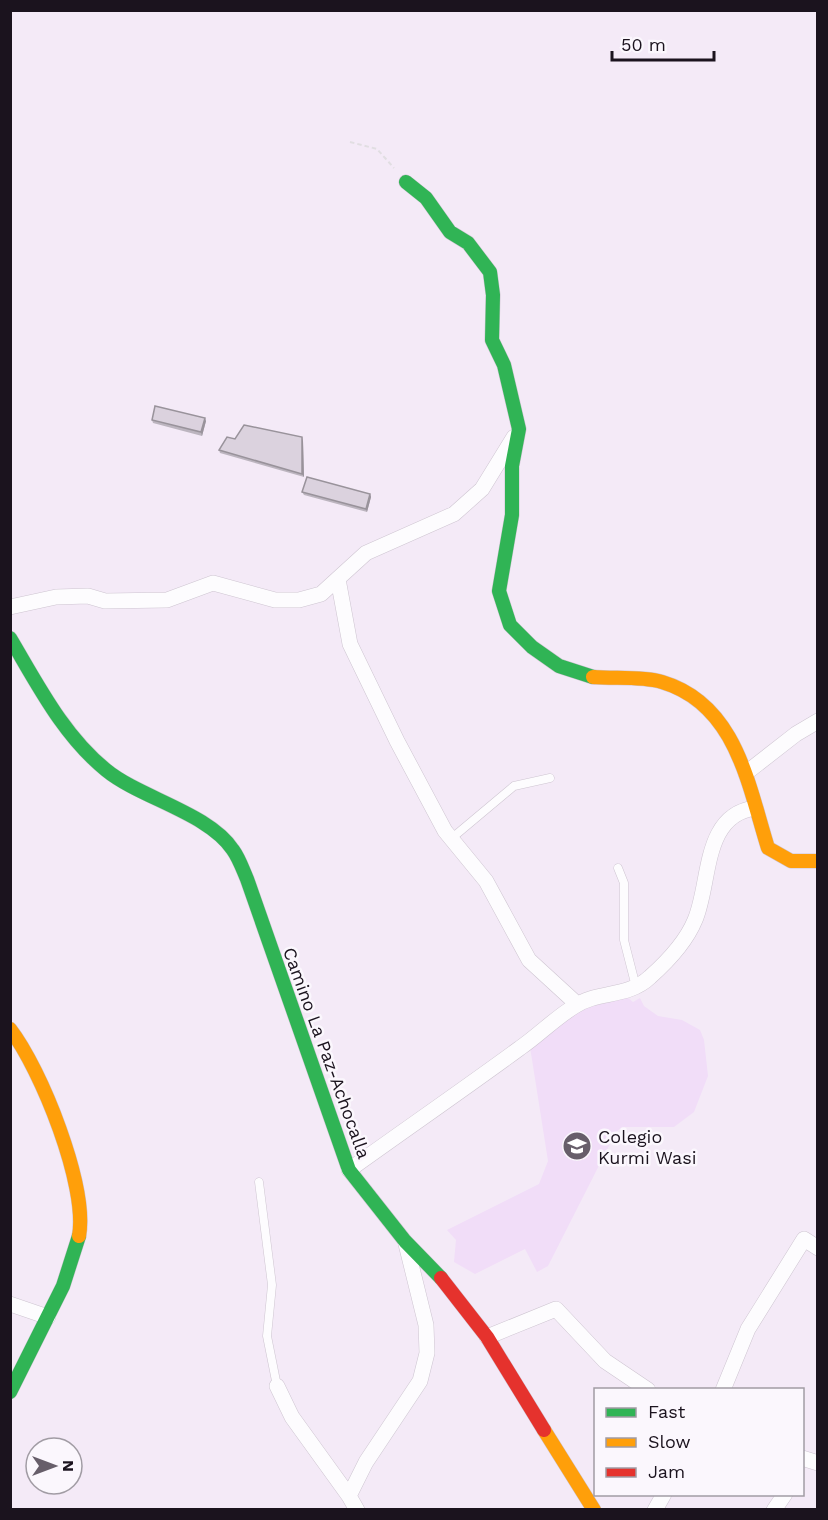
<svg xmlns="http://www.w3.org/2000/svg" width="828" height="1520" font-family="'Work Sans',sans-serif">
<rect width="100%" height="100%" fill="#f4eaf7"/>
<path fill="#f1ddf8" d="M627 997 633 1002 640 998 644 1006 658 1016 682 1020 700 1030 704 1040 708 1076 694 1112 674 1127H622L616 1132 548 1266 537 1272 525 1249 475 1274 454 1262 456 1240 447 1230 539 1184 548 1161 530 1047 579 1010Z"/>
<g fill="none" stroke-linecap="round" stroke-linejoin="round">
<g stroke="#cec5d1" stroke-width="9">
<path id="lane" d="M452 838 514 786 550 778
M618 868 624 883V940L635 983 634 986
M259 1182 272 1285 267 1336 277 1386"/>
</g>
<g stroke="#cec5d1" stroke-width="16">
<path id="street" d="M338 579 350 644 397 741 445 831 486 881 529 960 577 1004
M10 607 56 597 88 596 105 601 167 600 213 583 275 600H299L321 594 366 553 454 514 482 489 514 437
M746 773 796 734 818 721
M349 1170C406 1129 464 1089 520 1048 539 1035 555 1018 575 1006 597 991 628 998 650 977 668 961 686 942 695 920 711 883 702 815 755 808
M10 1304 48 1317
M487 1337 556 1309 605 1361 648 1390
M277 1386 292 1417 349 1496
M723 1390 748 1329 804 1239 818 1248
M802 1458 818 1463
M357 1510 349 1496 366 1462 420 1381 427 1353 426 1325 406 1244
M655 1510 664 1494
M774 1510 785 1494"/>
</g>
<g stroke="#cec5d1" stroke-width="15">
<path id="fast" d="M406 182 426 198 450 232 468 243 490 272 493 295 492 340 504 365 519 429 512 466V515L499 591 510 625 532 647 559 666 593 677
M10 638C38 685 63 735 106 770 140 798 209 813 233 850 239 858 243 870 247 879L349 1170 405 1241 441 1278
M10 1392 63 1286 79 1236"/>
</g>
<g stroke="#cec5d1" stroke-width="15">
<path id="slow" d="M593 677C614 679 641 676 662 682 736 704 748 784 768 848L791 861H818
M10 1029C41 1069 88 1186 79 1236
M544 1430 594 1510"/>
</g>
<g stroke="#cec5d1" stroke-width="15">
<path id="jam" d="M441 1278 487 1337 544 1430"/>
</g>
<path stroke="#e1dee2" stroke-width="2" stroke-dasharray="4.5 3" stroke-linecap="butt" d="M350 142 377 149 394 168"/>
<use href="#lane" stroke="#fdfcfe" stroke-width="8"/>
<use href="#street" stroke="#fdfcfe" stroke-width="15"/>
<use href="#fast" stroke="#30b455" stroke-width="14"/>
<use href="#slow" stroke="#ff9f0a" stroke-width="14"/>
<use href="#jam" stroke="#e5322d" stroke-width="14"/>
</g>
<path fill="#bcb5bf" d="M152 420 206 421 202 436 153 423Z
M235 439 303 441 304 477 220 453 219 450Z
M302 492 370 494 371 497 367 512 304 495Z"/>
<path fill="#99939b" d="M205 418 206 421 202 436 201 432Z
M302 437 303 441 304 477 302 474Z
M370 494 371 497 367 512 366 509Z"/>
<path fill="#dbd2de" stroke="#99939b" stroke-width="1.5" d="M155 406 205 418 201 432 152 420Z
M244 425 302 437V474L219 450 227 437 235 439Z
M307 477 370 494 366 509 302 492Z"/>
<defs>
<g id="school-disc" transform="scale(1.5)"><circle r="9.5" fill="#675e6a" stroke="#fbf7fd"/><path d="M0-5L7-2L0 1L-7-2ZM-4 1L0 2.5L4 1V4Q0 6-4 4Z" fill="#fff"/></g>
</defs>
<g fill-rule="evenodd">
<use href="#school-disc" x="577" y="1146"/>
</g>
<g text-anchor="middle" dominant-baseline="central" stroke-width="5" stroke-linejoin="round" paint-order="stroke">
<g font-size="18" fill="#1b131e" stroke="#fbf7fd">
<text transform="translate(327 1053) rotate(70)">Camino La Paz-Achocalla</text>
</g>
<g font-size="18" fill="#1b131e" stroke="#fbf7fd" text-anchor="start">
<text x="598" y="1136">Colegio<tspan x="598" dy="21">Kurmi Wasi</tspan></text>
</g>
</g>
<rect width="828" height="1520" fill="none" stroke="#1b131e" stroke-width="24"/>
<rect x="594" y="1388" width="210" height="108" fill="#fbf7fd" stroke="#a19ca4" stroke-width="1.5"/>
<rect x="606" y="1408" width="30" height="9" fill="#30b455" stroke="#a19ca4" stroke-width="1.5"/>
<text x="648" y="1418" font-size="18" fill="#1b131e">Fast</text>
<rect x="606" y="1438" width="30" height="9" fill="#ff9f0a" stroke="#a19ca4" stroke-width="1.5"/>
<text x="648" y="1448" font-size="18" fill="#1b131e">Slow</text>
<rect x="606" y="1468" width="30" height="9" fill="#e5322d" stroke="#a19ca4" stroke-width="1.5"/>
<text x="648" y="1478" font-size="18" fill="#1b131e">Jam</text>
<g transform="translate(54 1466) rotate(90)"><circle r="28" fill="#fbf7fd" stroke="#a19ca4" stroke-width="1.5"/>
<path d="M0-4.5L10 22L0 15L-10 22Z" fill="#675e6a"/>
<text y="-9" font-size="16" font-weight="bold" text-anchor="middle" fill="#1b131e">N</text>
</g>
<path d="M612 51v9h102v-9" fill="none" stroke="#1b131e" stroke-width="3"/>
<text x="621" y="51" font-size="18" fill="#1b131e" stroke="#fbf7fd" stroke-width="4.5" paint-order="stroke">50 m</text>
</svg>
